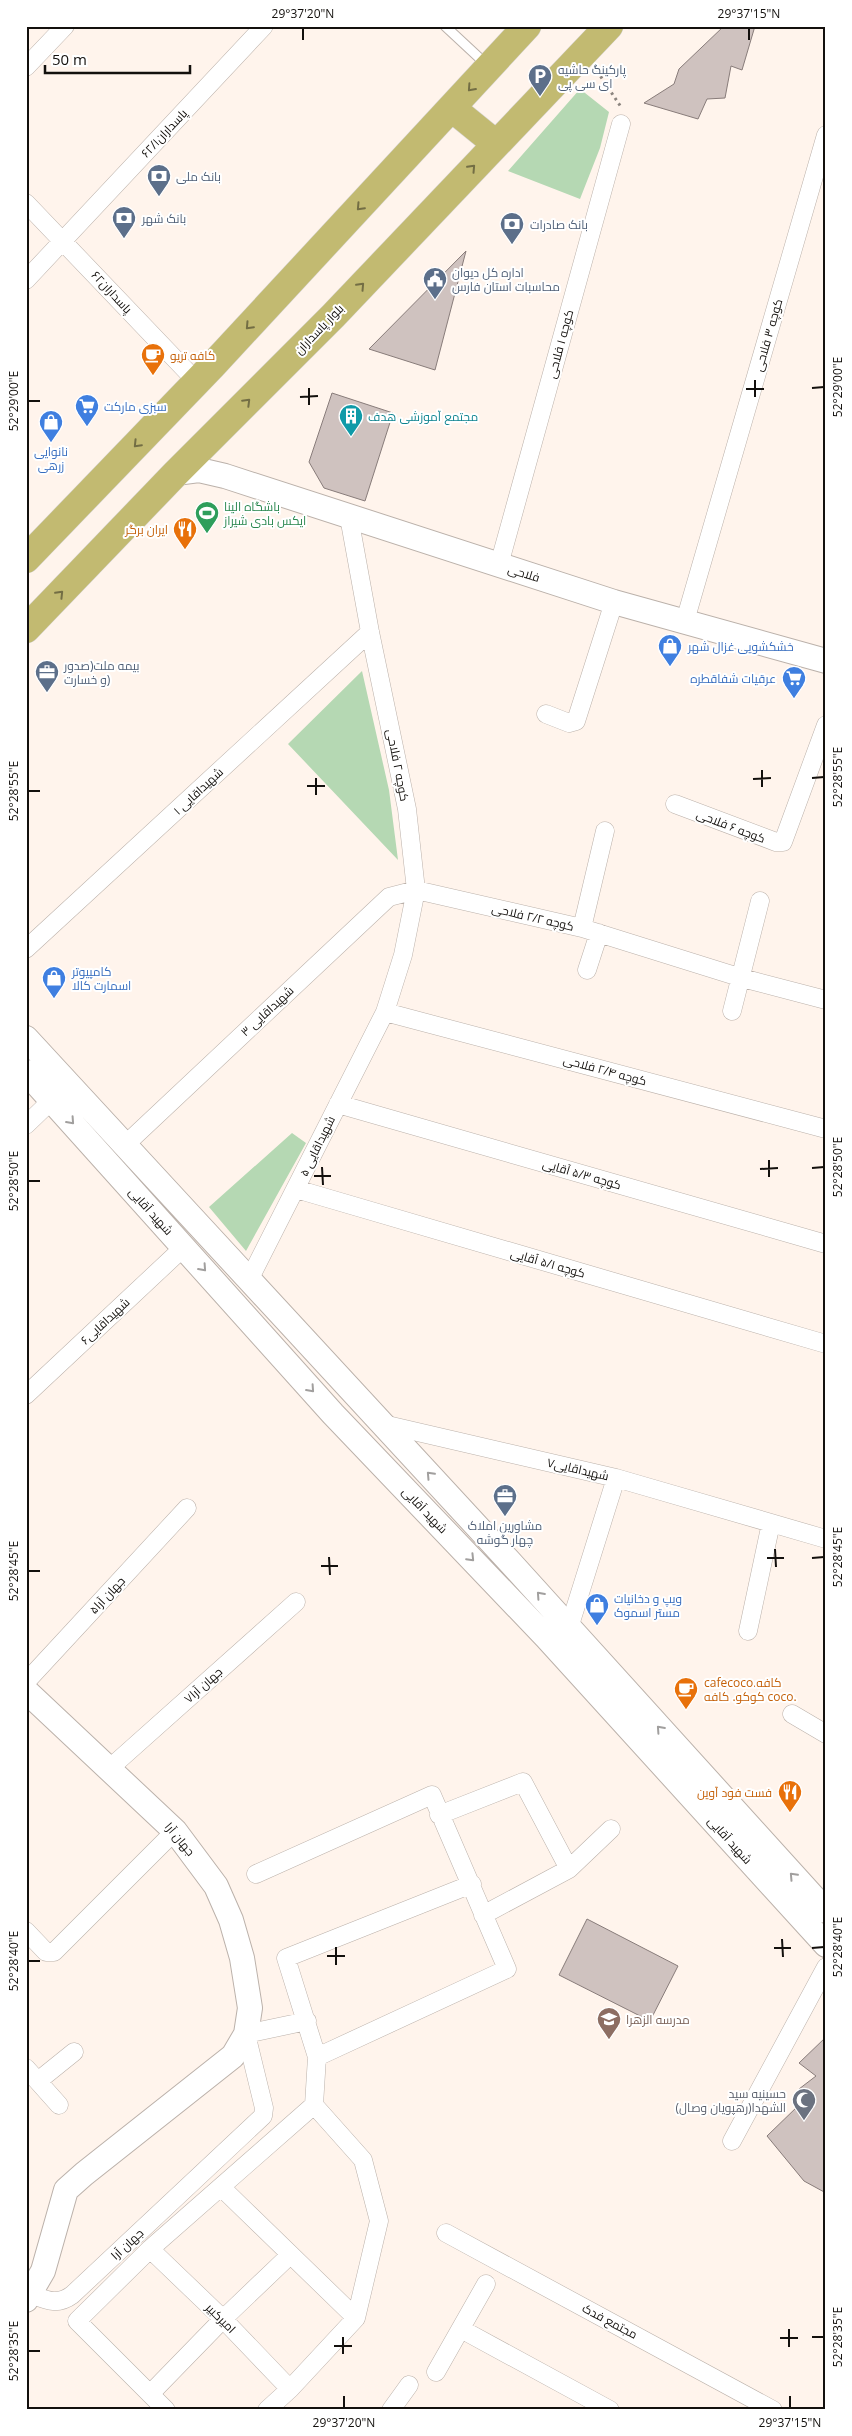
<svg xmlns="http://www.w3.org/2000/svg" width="852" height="2436" font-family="'Open Sans',Cairo,sans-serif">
<rect width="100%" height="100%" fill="#fff4ec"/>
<path fill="#b5d8b3" d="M580 89 609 112 600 148 580 199 508 171Z
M362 671 389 790 398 860 288 744Z
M292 1133 306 1143 246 1251 209 1207Z"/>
<path fill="#cfc2bf" stroke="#887c7a" d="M724 26H755L742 70 731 66 725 98 707 99 698 119 644 103 674 84 679 69Z
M466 251 435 370 369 349Z
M332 393 393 413 365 501 324 488 309 462Z
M587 1919 678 1966 650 2021 559 1975Z
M826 2037V2193L804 2181 767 2136 799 2105V2089L816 2076 799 2063Z"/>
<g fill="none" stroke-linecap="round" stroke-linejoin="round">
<g stroke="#bbb1aa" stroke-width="11">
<path id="lane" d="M445 26 488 66"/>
</g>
<g stroke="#bbb1aa" stroke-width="19">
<path id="street" d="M26 67 65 26
M26 203 197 382
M26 280 264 26
M499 565 621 124
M685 621 826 135
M546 714 569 723 576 721 614 602
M675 804 776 842H783L826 725
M582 928 605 831
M26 949 370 632
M587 970 599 933
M732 1011 760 901
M385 1012 826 1129
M338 1104 826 1244
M26 1125 52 1100
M125 1145 389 897 416 890 582 928 742 978 826 1000
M296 1189 826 1344
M249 1280 385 1012 403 955 416 890 407 809 370 632 349 517
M26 1395 184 1247
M383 1424 616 1478 826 1539
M569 1628 616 1478
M748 1631 771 1523
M26 1682 187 1508
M792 1714 826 1734
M110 1768 296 1602
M439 1815 523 1782 569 1869
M256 1874 432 1795 507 1969 317 2057
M483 1915 569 1869 611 1829
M26 1931 46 1952H54L175 1831
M26 2068 59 2105
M38 2081 74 2052
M732 2141 826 1967
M221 2187 356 2318
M446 2233 773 2410
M150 2249 223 2319 290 2389
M30 2294C46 2300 57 2306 72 2295L263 2116 264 2108 246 2034 307 2021
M461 2329 610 2410
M436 2372 486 2284
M150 2394 223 2319 290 2255
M166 2410 77 2321 150 2249 314 2105 317 2057 286 1958 472 1884
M267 2410 290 2389 356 2318 379 2221 363 2160 314 2105
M391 2410 409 2385"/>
</g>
<g stroke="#bbb1aa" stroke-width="26">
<path id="secondary" d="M176 473 199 470 225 476 614 602 826 661
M26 1038 509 1561 826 1911
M26 1072 333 1414 546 1637 826 1945
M26 1691 175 1831 216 1886 231 1920 242 1958 250 2008 246 2034 233 2056 84 2174 66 2190 43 2271 26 2300"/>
</g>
<g stroke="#d5d4d3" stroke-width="29">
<path id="primary" d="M453 109 496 144
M26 559 212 366 527 26
M26 629 176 473 333 316 609 26"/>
</g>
<path stroke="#8c857f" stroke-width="3" stroke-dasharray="2.5 4" stroke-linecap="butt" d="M597 71 621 107"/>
<use href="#lane" stroke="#fff" stroke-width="9"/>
<use href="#street" stroke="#fff" stroke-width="18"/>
<use href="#secondary" stroke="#fff" stroke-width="24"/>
<use href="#primary" stroke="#c2ba71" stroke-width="28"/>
</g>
<defs><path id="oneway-chevron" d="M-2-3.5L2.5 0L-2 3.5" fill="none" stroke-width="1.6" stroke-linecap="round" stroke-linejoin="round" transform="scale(1.25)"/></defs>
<g stroke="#736e44">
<use href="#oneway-chevron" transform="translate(471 88) rotate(132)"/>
<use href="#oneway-chevron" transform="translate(472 168) rotate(-47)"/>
<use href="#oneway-chevron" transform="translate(360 207) rotate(133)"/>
<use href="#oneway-chevron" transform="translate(361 286) rotate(-47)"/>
<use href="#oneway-chevron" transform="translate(249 326) rotate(133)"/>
<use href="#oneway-chevron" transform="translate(247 402) rotate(-45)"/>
<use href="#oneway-chevron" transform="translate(137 444) rotate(134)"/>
<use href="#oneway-chevron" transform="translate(60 594) rotate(-46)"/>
</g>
<g stroke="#a19f9e">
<use href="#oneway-chevron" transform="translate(71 1121) rotate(48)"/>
<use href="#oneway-chevron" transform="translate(203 1268) rotate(48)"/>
<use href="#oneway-chevron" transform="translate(311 1389) rotate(48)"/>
<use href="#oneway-chevron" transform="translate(430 1475) rotate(-133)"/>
<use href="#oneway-chevron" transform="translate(471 1558) rotate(46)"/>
<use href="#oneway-chevron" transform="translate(540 1595) rotate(-132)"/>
<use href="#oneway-chevron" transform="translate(660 1729) rotate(-132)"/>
<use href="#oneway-chevron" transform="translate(793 1876) rotate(-133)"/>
</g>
<path fill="none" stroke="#13100d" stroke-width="2" d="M303 28V40M749 28V40M755 380V397M309 388V405M812 388 824 387M746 389H764M300 397 318 396M28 401H40M762 770V787M316 778V795M812 778 824 777M753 779 771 778M307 786H325M28 791H40M769 1160V1177M322 1167 323 1185M812 1168 824 1167M760 1169 778 1168M314 1176H331M28 1181H40M775 1549 776 1567M329 1557 330 1575M767 1558H784M812 1558 824 1557M321 1566H338M28 1571H40M782 1939 783 1957M336 1947V1965M774 1948H791M812 1948 824 1947M327 1956H345M28 1961H40M789 2329V2347M343 2337V2354M812 2337H824M780 2338H798M334 2346H352M28 2351H40M344 2396V2408M790 2396V2408"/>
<defs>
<g id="parking-pin" transform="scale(1.25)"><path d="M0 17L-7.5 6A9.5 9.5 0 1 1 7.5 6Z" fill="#5c6f8a" stroke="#fff"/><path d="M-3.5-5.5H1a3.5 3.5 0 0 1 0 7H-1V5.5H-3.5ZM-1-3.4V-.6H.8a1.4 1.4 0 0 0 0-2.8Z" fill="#fff"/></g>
<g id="bank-pin" transform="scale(1.25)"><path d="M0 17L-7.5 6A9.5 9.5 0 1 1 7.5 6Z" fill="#5c6f8a" stroke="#fff"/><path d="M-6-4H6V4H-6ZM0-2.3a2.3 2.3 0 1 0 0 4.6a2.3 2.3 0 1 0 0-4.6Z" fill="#fff"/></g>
<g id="civic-pin" transform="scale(1.25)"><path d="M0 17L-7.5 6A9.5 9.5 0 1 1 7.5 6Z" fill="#5c6f8a" stroke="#fff"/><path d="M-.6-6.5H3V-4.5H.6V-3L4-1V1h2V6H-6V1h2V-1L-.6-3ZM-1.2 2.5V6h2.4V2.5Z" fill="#fff"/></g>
<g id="cafe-pin" transform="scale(1.25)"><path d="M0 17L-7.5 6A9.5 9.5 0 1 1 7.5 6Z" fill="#e8710a" stroke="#fff"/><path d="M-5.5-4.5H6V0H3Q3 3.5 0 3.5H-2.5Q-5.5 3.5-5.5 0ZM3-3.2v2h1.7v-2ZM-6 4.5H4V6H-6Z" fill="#fff"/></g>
<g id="supermarket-pin" transform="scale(1.25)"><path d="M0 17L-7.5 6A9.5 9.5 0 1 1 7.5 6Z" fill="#3f7fe0" stroke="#fff"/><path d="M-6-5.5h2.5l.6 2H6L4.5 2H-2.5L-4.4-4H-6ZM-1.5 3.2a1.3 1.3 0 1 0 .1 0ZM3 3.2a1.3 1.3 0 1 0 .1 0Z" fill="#fff"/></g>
<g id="building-pin" transform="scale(1.25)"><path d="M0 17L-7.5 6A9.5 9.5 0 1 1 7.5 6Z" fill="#0f9aa8" stroke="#fff"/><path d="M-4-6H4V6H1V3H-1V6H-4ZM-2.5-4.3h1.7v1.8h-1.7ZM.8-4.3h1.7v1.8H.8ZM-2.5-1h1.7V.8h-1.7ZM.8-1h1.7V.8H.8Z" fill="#fff"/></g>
<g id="shop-pin" transform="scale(1.25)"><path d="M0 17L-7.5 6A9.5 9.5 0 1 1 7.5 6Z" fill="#3f7fe0" stroke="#fff"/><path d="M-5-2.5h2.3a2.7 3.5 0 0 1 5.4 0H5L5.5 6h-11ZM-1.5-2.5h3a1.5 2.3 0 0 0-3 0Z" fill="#fff"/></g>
<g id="stadium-pin" transform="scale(1.25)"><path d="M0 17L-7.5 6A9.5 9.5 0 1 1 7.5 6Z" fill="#2e9e5b" stroke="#fff"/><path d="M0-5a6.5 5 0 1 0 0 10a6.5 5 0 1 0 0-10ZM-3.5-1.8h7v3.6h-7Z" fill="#fff"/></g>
<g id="restaurant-pin" transform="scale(1.25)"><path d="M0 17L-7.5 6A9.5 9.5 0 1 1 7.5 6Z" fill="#e8710a" stroke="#fff"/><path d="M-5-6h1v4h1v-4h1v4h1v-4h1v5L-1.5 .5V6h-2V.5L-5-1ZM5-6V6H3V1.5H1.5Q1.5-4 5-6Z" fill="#fff"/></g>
<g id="office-pin" transform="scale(1.25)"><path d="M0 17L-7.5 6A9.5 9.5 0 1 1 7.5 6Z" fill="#5c6f8a" stroke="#fff"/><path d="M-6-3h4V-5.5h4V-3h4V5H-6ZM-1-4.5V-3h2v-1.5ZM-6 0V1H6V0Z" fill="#fff"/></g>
<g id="school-pin" transform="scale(1.25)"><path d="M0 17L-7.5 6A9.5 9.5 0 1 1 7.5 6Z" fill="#8d6e63" stroke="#fff"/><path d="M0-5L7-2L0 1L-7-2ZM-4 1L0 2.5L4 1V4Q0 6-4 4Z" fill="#fff"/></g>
<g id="mosque-pin" transform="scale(1.25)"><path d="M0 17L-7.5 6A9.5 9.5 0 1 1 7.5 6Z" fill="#6b7280" stroke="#fff"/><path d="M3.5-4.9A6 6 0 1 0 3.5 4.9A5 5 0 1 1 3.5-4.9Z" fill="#fff"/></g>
</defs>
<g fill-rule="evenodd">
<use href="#parking-pin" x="540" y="76"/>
<use href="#bank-pin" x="159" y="176"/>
<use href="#bank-pin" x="124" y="218"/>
<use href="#bank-pin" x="512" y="224"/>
<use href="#civic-pin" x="435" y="279"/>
<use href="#cafe-pin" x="153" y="355"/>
<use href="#supermarket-pin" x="87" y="406"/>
<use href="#building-pin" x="351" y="416"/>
<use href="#shop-pin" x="51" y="422"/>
<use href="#stadium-pin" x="207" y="513"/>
<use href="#restaurant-pin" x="185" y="529"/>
<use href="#shop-pin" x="670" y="646"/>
<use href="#office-pin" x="47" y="672"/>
<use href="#supermarket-pin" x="794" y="678"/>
<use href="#shop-pin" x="54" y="978"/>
<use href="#office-pin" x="505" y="1496"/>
<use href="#shop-pin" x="597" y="1605"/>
<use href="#cafe-pin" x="686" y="1689"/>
<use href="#restaurant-pin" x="790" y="1792"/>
<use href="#school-pin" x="609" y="2019"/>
<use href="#mosque-pin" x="804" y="2100"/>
</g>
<g text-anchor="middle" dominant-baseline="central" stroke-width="4" stroke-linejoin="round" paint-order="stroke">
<g font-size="12" fill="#4e5e75" stroke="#fff" text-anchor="start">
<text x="558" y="69">پارکینگ حاشیه<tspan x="558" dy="14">ای سی پی</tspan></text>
<text x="176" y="176">بانک ملی</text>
<text x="142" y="218">بانک شهر</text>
<text x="530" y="224">بانک صادرات</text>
<text x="452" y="272">اداره کل دیوان<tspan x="452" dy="14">محاسبات استان فارس</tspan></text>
<text x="64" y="665">بیمه ملت(صدور<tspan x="64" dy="14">و خسارت)</tspan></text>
<text x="505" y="1525" text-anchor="middle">مشاورین املاک<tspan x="505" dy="14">چهار گوشه</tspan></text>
</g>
<g font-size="12" fill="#13100d" stroke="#fff">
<text transform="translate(164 133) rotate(-47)">پاسداران۶۲/۱</text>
<text transform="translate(112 292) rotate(47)">پاسداران۶۲</text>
<text transform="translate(319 329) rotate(-46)">بلوار پاسداران</text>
<text transform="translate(768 335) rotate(-74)">کوچه ۳ فلاحی</text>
<text transform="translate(560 344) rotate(-75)">کوچه ۱ فلاحی</text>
<text transform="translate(524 573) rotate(17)">فلاحی</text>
<text transform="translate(398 765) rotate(79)">کوچه ۲ فلاحی</text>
<text transform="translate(198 791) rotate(-43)">۱ شهیداقایی</text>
<text transform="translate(731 826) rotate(21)">کوچه ۶ فلاحی</text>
<text transform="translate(533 917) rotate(13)">کوچه ۲/۲ فلاحی</text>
<text transform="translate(267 1011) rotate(-43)">۳ شهیداقایی</text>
<text transform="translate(605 1070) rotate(15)">کوچه ۲/۴ فلاحی</text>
<text transform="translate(317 1146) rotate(-64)">۵ شهیداقایی</text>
<text transform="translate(582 1174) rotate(16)">کوچه ۵/۳ آقایی</text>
<text transform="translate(151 1211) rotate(48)">شهید آقایی</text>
<text transform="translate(548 1263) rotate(16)">کوچه ۵/۱ آقایی</text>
<text transform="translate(105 1321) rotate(-43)">شهیداقایی۶</text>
<text transform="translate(578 1469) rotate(13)">شهیداقایی۷</text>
<text transform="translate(425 1510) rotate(46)">شهید آقایی</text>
<text transform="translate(107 1595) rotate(-47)">جهان آرا۵</text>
<text transform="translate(203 1685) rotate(-42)">جهان آرا۷</text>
<text transform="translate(180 1839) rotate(50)">جهان آرا</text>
<text transform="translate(730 1840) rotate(48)">شهید آقایی</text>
<text transform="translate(127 2244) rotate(-43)">جهان آرا</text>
<text transform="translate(221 2318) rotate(45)">امیرکبیر</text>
<text transform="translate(610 2321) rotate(28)">مجتمع فدک</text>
</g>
<g font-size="12" fill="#c56008" stroke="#fff" text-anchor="start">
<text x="170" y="355">کافه تریو</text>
<text x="168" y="529" text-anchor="end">ایران برگر</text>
<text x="704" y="1682">cafecoco.کافه<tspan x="704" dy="14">کوکو. کافه coco.</tspan></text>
<text x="772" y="1792" text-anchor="end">فست فود آوین</text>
</g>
<g font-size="12" fill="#366cbe" stroke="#fff" text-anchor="start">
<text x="104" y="406">سبزی مارکت</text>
<text x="51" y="451" text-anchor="middle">نانوایی<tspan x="51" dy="14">زرهی</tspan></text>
<text x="688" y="646">خشکشویی غزال شهر</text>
<text x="776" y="678" text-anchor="end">عرقیات شفاقطره</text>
<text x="72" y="971">کامپیوتر<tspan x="72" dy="14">اسمارت کالا</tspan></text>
<text x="614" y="1598">ویپ و دخانیات<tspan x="614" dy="14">مستر اسموک</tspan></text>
</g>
<g font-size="12" fill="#0d838f" stroke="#fff" text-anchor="start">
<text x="368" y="416">مجتمع آموزشی هدف</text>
</g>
<g font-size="12" fill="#27864d" stroke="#fff" text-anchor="start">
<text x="224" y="506">باشگاه الینا<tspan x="224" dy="14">ایکس بادی شیراز</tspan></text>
</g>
<g font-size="12" fill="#785e54" stroke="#fff" text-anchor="start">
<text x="626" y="2019">مدرسه الزهرا</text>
</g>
<g font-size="12" fill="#5b616d" stroke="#fff" text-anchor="end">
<text x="786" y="2093">حسینیه سید<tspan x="786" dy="14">الشهدا(رهپویان وصال)</tspan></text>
</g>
</g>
<rect width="852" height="2436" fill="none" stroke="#ffffff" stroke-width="55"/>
<path d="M45 65v8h145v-8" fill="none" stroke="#13100d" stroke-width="2.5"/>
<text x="52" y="65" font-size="15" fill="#13100d" stroke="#ffffff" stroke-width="4" paint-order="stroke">50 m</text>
<rect x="28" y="28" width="796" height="2380" fill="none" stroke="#13100d" stroke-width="2"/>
<g font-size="12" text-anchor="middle" fill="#13100d">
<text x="303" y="18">29°37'20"N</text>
<text x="749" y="18">29°37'15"N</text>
<text transform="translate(838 387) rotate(-90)" y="4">52°29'00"E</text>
<text transform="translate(14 401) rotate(-90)" y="4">52°29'00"E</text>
<text transform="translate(838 777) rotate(-90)" y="4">52°28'55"E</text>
<text transform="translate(14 791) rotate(-90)" y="4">52°28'55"E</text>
<text transform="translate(838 1167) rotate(-90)" y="4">52°28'50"E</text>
<text transform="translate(14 1181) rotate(-90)" y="4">52°28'50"E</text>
<text transform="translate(838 1557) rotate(-90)" y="4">52°28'45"E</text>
<text transform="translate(14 1571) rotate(-90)" y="4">52°28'45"E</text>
<text transform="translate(838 1947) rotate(-90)" y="4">52°28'40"E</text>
<text transform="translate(14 1961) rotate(-90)" y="4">52°28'40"E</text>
<text transform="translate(838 2337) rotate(-90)" y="4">52°28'35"E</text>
<text transform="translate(14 2351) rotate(-90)" y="4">52°28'35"E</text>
<text x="344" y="2427">29°37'20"N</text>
<text x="790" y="2427">29°37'15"N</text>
</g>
</svg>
